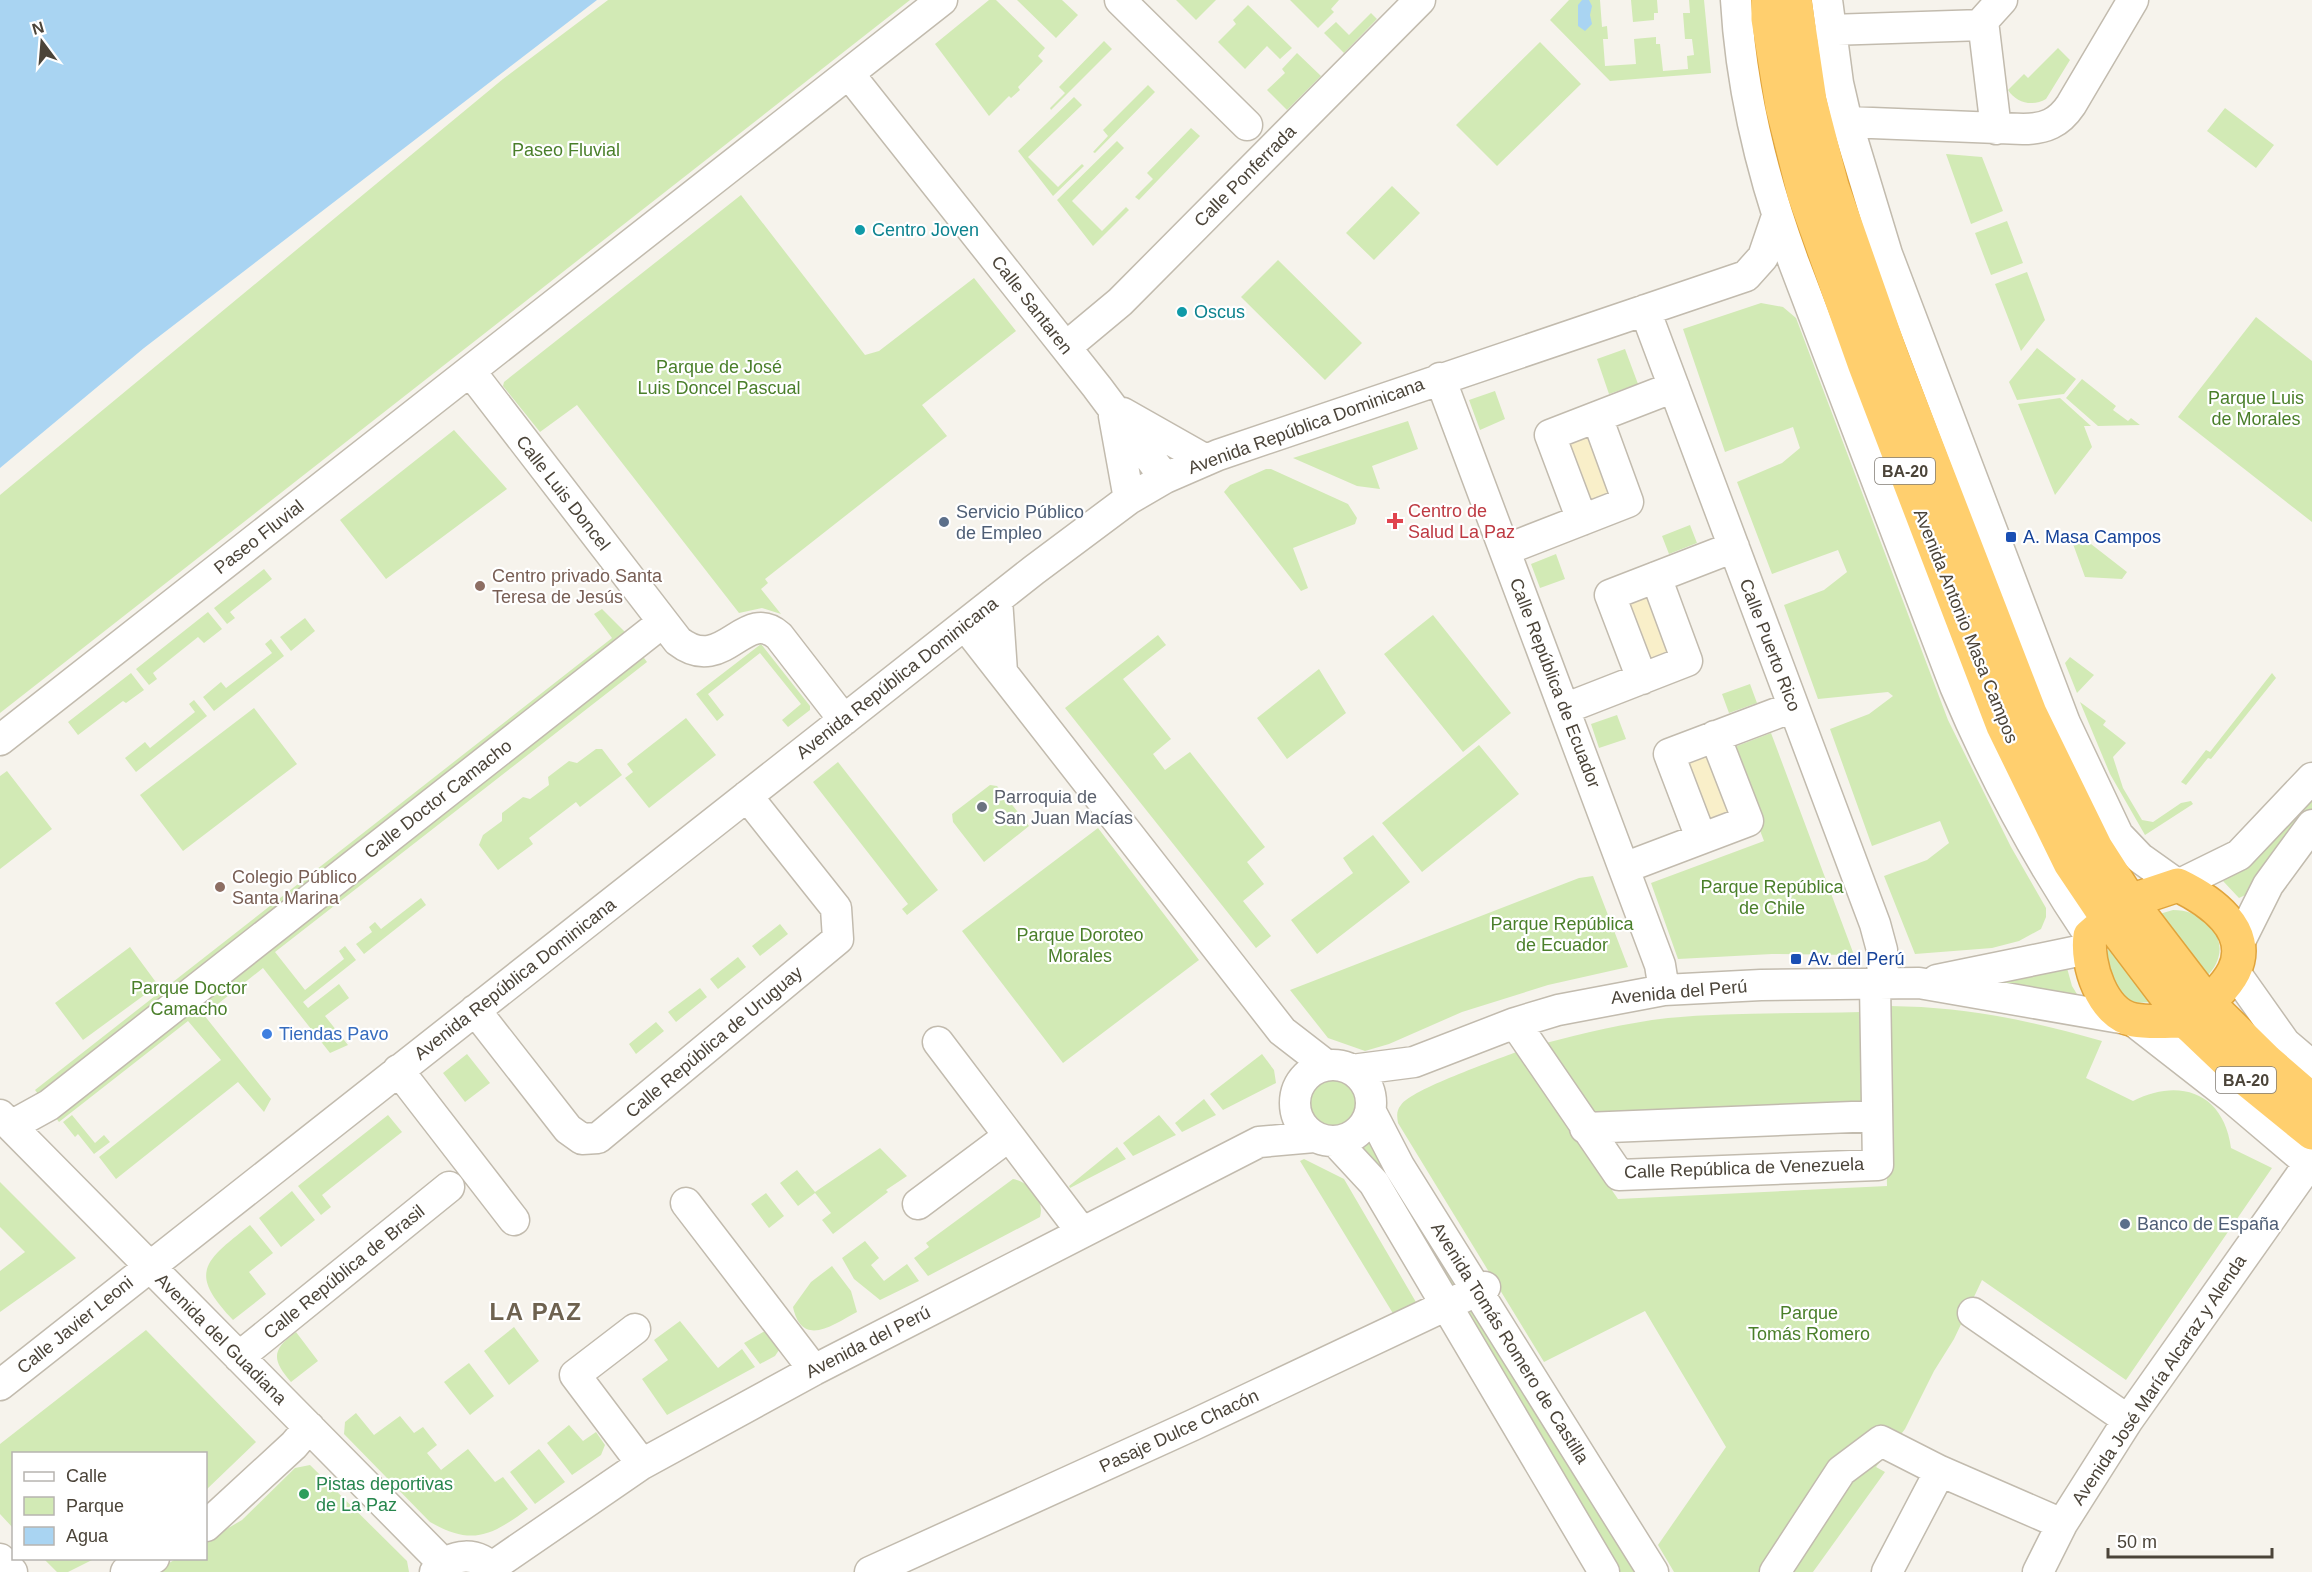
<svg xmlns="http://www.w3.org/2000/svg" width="2312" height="1572" font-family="Helvetica,sans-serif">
<rect width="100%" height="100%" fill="#f6f3ec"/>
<path fill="#d2eab5" d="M608 0H910L0 713V495L503 79Z
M989 0H996L1045 48 1038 56 1043 61 1018 87 1020 90 1011 98 1009 96 989 116 935 44Z
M1017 0H1062L1078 15 1056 38Z
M1176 0H1216L1196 20Z
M1290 0H1339L1331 9 1334 12 1318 28Z
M1569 0H1600L1602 27 1607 26 1608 39H1603L1605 66 1636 64 1634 39 1656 37V44H1660L1663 71 1688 69 1687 56 1694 55 1692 39H1685L1683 13H1690L1689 0H1704L1711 73 1610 81 1550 20Z
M1631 0H1657L1658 13H1654V20L1633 22Z
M1248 5 1292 48 1280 59 1267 46 1245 69 1218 42 1236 24 1233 20Z
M1371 13 1377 19 1344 53 1324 33 1336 22 1349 35Z
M1104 41 1112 49 1051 110 1050 108 1065 93 1059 87Z
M1540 42 1581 84 1497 166 1456 125Z
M2058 48 2070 60 2046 99C2033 107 2016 103 2008 90L2024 74 2028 78Z
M1297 53 1321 76 1287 110 1267 90 1285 73 1282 69Z
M1148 85 1155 92 1095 153 1093 152 1108 136 1103 130Z
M1074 97 1082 105 1028 157 1058 187 1082 164 1084 166 1053 196 1018 151Z
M2225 108 2274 145 2256 168 2207 131Z
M1191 128 1200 136 1139 200 1135 197 1153 179 1147 173Z
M1117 141 1124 148 1072 201 1102 231 1126 207 1129 210 1093 246 1057 200Z
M1946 154 1982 157 2003 211 1971 224Z
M1392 186 1420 213 1374 260 1346 233Z
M741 195 865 355 879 351 974 278 1016 331 922 405 947 436 765 579 768 583 761 589 781 614 762 608 739 613 577 405 540 432 503 386 504 382Z
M2007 221 2023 263 1991 275 1975 233Z
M1278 260 1362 343 1325 380 1241 297Z
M2027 272 2045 320 2021 351 1995 284Z
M1761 303 1783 307 1796 318 1948 720 2011 847 2046 908V917L2041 929 2019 941 1992 948 1915 954 1884 876 1927 860 1949 843 1940 821 1872 846 1830 729 1869 714 1893 696 1888 692 1818 699 1784 605 1824 590 1847 572 1838 550 1772 574 1737 482 1782 463 1800 448 1793 427 1725 452 1683 329Z
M2256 317 2312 361V522L2178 417Z
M2037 348 2076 379 2064 394 2017 400 2009 382Z
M1625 349 1638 384 1609 394 1597 359Z
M2082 379 2116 406 2113 410 2128 421 2131 418 2140 425 2098 426 2066 398Z
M1495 391 1505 419 1480 430 1469 400Z
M2060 398 2091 426H2084L2092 447 2055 495 2018 404Z
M1408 421 1418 449 1372 466 1380 489 1357 486 1293 458Z
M454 430 507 489 386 579 340 520Z
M1266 469H1271L1348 504 1357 518 1355 524 1293 548 1308 588 1301 591 1224 492 1230 485Z
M1690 525 1697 543 1669 554 1662 536Z
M2082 537 2127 572 2122 579 2085 577 2073 544Z
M1556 554 1565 579 1540 588 1531 564Z
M264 569 272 579 230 612 235 618 227 624 214 608Z
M602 609 625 632 647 662 275 952 305 990 344 959 339 951 345 946 356 960 303 1002 308 1008 339 984 349 998 325 1016 348 1045 330 1053 263 968 204 1015 271 1099 264 1112 238 1082 116 1179 99 1157 221 1060 188 1021 59 1122 35 1090 612 638 594 614Z
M208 612 222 629 204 643 198 637 153 673 157 679 149 685 136 669Z
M1433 615 1511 713 1463 752 1384 654Z
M305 618 315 631 291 651 280 637Z
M1158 635 1166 645 1123 679 1171 739 1153 754 1165 770 1190 752 1265 847 1247 862 1264 884 1243 901 1271 936 1256 948 1065 708Z
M271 639 284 656 214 711 203 697 221 682 226 688 272 653 265 644Z
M761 644 810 706V710L788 727 782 720 801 704 760 653 708 694 724 715 717 721 696 694Z
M2070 657 2094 675 2077 693 2065 663Z
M1319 669 1346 713 1287 759 1257 718Z
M131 673 144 690 126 703 123 701 78 735 68 722Z
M2272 673 2276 678 2211 759 2208 758 2186 785 2181 782 2206 750 2210 752Z
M1750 684 1757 703 1729 713 1722 694Z
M194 700 207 716 136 772 125 758 145 742 150 748 195 712 189 704Z
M2080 702 2106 721 2103 725 2126 743 2113 757 2123 788 2142 820 2153 822 2181 803 2191 801 2193 804 2145 835 2110 774Z
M254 708 297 764 183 851 140 795Z
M1617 715 1626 739 1599 748 1591 724Z
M686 718 716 755 649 808 625 778 633 772 627 764Z
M1771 733 1854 955 1772 954 1678 959 1651 883 1764 841 1729 749Z
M1479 745 1519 794 1422 872 1382 823Z
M596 749H602L622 775 580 807 576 802 529 838 533 844 498 870 479 845 483 835 502 821V813L523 797 530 799 549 785 548 777 569 761 577 763Z
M838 762 938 890 907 915 902 909 908 904 813 782Z
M7 771 52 829 0 869V776Z
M990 785 997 786 1029 826 984 862 953 822 952 814Z
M2312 786V809L2281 848 2256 890 2239 898 2223 881 2242 868Z
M1098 828 1199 960 1063 1063 962 931Z
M1373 835 1410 882 1317 954 1291 920 1353 873 1343 858Z
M1593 876 1628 967 1548 985 1462 1012 1389 1044 1365 1051 1328 1038 1290 990 1579 878Z
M421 898 426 905 364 954 356 944 372 932 369 927 375 922 381 929Z
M2173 910C2212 910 2237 949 2205 978L2156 915Z
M780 924 788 934 760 956 752 946Z
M2110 946 2153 1002 2134 1003 2113 988 2105 955Z
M130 947 158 985 83 1040 55 1003Z
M738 957 746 967 718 989 710 979Z
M2067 968 2072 986 2083 1004 2003 984 1999 981Z
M700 988 707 997 676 1022 668 1012Z
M1890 1006C1968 1007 2028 1020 2102 1041L2086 1078 2133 1101C2180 1077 2224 1093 2231 1148L2272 1168 2126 1380 1982 1280 1954 1339 1934 1371 1905 1429 1876 1467 1885 1472 1813 1572H1674L1658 1545 1726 1447 1645 1311 1544 1362 1398 1123C1397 1116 1396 1111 1401 1105 1412 1089 1494 1061 1516 1052L1618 1199 1887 1186 1883 1012Z
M1862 1012 1866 1105 1593 1115 1542 1044C1584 1033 1625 1023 1668 1018 1733 1012 1797 1014 1862 1012Z
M656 1022 664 1031 636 1054 629 1044Z
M467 1054 490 1083 465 1102 443 1073Z
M1262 1054 1274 1070 1276 1083 1223 1110 1210 1094Z
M1308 1104a25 25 0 1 1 50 0a25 25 0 1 1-50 0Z
M1204 1099 1216 1115 1182 1132 1175 1123Z
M72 1115 95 1143 104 1135 110 1142 94 1154 78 1134 75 1137 63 1122Z
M388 1115 402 1132 322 1195 331 1207 321 1215 298 1186Z
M1159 1115 1176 1135 1133 1156 1123 1143Z
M1371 1140 1639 1572H1613L1362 1146Z
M1117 1147 1126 1159 1070 1188 1069 1186Z
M880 1148 907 1176 886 1190 888 1192 833 1234 822 1220 831 1213 815 1193 798 1206 780 1183 797 1170 815 1192Z
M1304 1159 1344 1179 1420 1309 891 1572H853L1397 1320 1300 1161Z
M1013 1179C1029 1182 1045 1199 1040 1217L928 1276 914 1258 929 1247 926 1243Z
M0 1182 76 1258 0 1312V1271L25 1252 0 1227Z
M292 1191 315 1220 281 1247 259 1218Z
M766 1193 784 1216 769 1228 751 1204Z
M250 1225 273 1253 249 1272 266 1294 233 1320C187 1272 205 1261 250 1225Z
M865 1241 879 1258 871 1265 884 1281 907 1264 919 1281 880 1300 854 1279 842 1258Z
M832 1266 851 1291 857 1312C834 1324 802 1349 793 1307L811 1282Z
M680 1321 718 1368 742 1349 755 1367 667 1415 642 1379 668 1360 654 1340Z
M514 1327 539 1361 509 1385 484 1351Z
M146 1330 256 1442 206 1490V1454H14L13 1528 0 1514V1444Z
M765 1331 778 1344 779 1350 775 1356 760 1364 744 1343Z
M296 1332 318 1361 291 1382C272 1360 271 1350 296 1332Z
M469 1363 494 1396 470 1415 444 1382Z
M356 1413 374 1435 400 1416 414 1433 423 1427 437 1445 427 1453 441 1470 468 1449 495 1482 503 1477 528 1509C491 1536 472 1546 430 1522L344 1434 345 1422Z
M569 1425 583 1441 596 1432 605 1445 601 1455 572 1475 547 1443Z
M539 1449 565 1482 535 1504 510 1472Z
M310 1465 407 1561 409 1572H153L176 1559 206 1558V1541L242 1520 295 1468Z
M44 1559H94L68 1572H57Z"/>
<path fill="#f9efc9" d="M1592 431 1616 493 1586 504 1562 443Z
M1652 591 1675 652 1644 664 1621 603Z
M1712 751 1735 812 1704 824 1682 762Z"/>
<path fill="#a9d4f2" d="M0 0H597L144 348 0 468Z
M1582 0H1589L1592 6 1590 15 1592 24 1585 31 1578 26V5Z"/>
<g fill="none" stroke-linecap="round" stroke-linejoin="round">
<g stroke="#c2bbae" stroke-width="33">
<path id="minor" d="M1120 0 1247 125
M1736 0C1741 89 1763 179 1794 263L1955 686C1992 774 2036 856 2090 936
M1827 0 1838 83 1847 122 1887 254 2065 723 2118 835 2140 858 2178 885 2239 855 2312 778
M1830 30 1983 25
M849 74 1097 387 1165 478
M1847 122 2023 129C2045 129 2059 123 2071 105L2133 0
M1996 129 1983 21 2002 0
M1645 310 1875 924 1882 950 1883 984
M1066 347 1120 302 1420 0
M470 371 678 641C724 677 744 605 779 636L844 720
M1440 378 1660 965 1664 990
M1123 413 1206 460
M1114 416 1129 499
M1582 520 1550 435 1674 387
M1505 550 1628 502 1597 417
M997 599 1002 672
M965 625 1282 1031 1326 1065
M1642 679 1610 595 1734 547
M1564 709 1687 661 1656 577
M0 740 942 0
M1701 838 1669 754 1793 707
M1624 868 1748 821 1715 736
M2238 945 2268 885 2312 825
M2234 971 2285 1043 2312 1066
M1937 980 2088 949
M475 1010 568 1129 582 1139 598 1138 838 939 836 908 747 796
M1515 1023 1619 1175 1878 1165 1875 984
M938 1042 1081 1231
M1295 1103a38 38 0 1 1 76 0a38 38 0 1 1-76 0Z
M398 1070 514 1220
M1352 1070 1414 1062 1515 1023 1558 1010 1664 990 1761 985 1919 983 2132 1020 2232 1098 2312 1166
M1371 1112 1399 1166 1653 1572
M0 1115 443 1563
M11 1126 49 1105 663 622
M1585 1128 1877 1116
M1336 1142 1374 1183 1604 1572
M686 1203 814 1370
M918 1204 1009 1136
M1973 1313 2128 1420
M635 1329 575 1375 642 1464
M239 1357 449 1187
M0 1385 1034 570 1129 499 1165 478 1218 455 1746 276 1763 257 1777 216
M206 1526 294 1445 309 1427
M0 1559 12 1572
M492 1567 642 1464 814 1370 1259 1142 1314 1137
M126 1572 154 1558
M435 1572C450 1553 480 1550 495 1572
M870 1572 1193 1425 1485 1287
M1775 1572 1841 1471 1881 1441 1940 1471 2062 1524
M1887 1572 1940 1471
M2038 1572 2062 1524 2128 1420 2309 1164"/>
</g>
<g stroke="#e0a43c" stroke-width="36">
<path id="highway" d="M1768 0V19L1782 106 1804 194 1864 363 2003 726 2070 863 2107 918 2185 1021 2248 1081 2312 1133
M1795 0 1810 101 1832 186 1891 354 2030 713 2096 848 2130 901 2208 1003 2267 1061 2312 1100
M2178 885C2209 900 2254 930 2234 971 2224 991 2202 1007 2185 1021 2169 1021 2150 1023 2134 1020 2102 1014 2086 964 2090 936L2130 901Z"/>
</g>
<use href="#minor" stroke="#fff" stroke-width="30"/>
<use href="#highway" stroke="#ffcf6e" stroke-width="33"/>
</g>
<g fill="#0f9aa8" stroke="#fff" stroke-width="2">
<circle cx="860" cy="230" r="6"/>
<circle cx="1182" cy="312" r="6"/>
</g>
<path fill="#e0444e" stroke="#fff" stroke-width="2" d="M1392 512h6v6h6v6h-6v6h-6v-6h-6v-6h6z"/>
<g fill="#5c6f8a" stroke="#fff" stroke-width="2">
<circle cx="944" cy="522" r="6"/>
<circle cx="2125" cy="1224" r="6"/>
</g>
<g fill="#1a4fb4" stroke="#fff" stroke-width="2">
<rect x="2005" y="531" width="12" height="12" rx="3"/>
<rect x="1790" y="953" width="12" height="12" rx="3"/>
</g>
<g fill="#8d6e63" stroke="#fff" stroke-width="2">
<circle cx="480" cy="586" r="6"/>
<circle cx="220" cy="887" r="6"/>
</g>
<circle fill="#6b7280" stroke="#fff" stroke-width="2" cx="982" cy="807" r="6"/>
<circle fill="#3f7fe0" stroke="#fff" stroke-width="2" cx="267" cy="1034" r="6"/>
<circle fill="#2e9e5b" stroke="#fff" stroke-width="2" cx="304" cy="1494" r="6"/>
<g text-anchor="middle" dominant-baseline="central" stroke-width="4.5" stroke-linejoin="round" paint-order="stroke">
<g fill="#fff" stroke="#817c74" stroke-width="1.5">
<rect x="1875" y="458" width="60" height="26" rx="4.5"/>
<rect x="2216" y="1067" width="60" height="26" rx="4.5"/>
</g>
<g font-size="16" font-weight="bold" fill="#4b4439">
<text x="1905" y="471">BA-20</text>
<text x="2246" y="1080">BA-20</text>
</g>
<g font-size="18" fill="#4a7f2a" stroke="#fff">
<text x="566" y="150">Paseo Fluvial</text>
<text x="719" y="367">Parque de José<tspan x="719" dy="21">Luis Doncel Pascual</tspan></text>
<text x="2256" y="398">Parque Luis<tspan x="2256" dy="21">de Morales</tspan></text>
<text x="1772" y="887">Parque República<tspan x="1772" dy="21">de Chile</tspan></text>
<text x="1562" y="924">Parque República<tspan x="1562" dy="21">de Ecuador</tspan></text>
<text x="1080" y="935">Parque Doroteo<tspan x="1080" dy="21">Morales</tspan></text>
<text x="189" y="988">Parque Doctor<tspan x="189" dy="21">Camacho</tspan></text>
<text x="1809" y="1313">Parque<tspan x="1809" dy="21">Tomás Romero</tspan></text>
</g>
<g font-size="18" fill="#4b4439" stroke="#fff">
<text transform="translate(1245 176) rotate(-45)">Calle Ponferrada</text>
<text transform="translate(1032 305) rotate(52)">Calle Santaren</text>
<text transform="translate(1306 426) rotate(-20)">Avenida República Dominicana</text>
<text transform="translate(563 493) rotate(52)">Calle Luis Doncel</text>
<text transform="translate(259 537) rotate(-38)">Paseo Fluvial</text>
<text transform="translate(1966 626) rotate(68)">Avenida Antonio Masa Campos</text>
<text transform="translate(1770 645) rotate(69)">Calle Puerto Rico</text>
<text transform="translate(897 678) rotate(-38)">Avenida República Dominicana</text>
<text transform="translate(1555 683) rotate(69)">Calle República de Ecuador</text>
<text transform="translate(438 799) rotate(-38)">Calle Doctor Camacho</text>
<text transform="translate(515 979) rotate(-38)">Avenida República Dominicana</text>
<text transform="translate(1679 992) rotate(-5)">Avenida del Perú</text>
<text transform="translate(714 1042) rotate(-40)">Calle República de Uruguay</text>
<text transform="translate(1744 1168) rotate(-2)">Calle República de Venezuela</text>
<text transform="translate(344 1272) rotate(-39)">Calle República de Brasil</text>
<text transform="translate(75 1325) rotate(-39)">Calle Javier Leoni</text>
<text transform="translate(221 1339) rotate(45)">Avenida del Guadiana</text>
<text transform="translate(868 1342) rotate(-27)">Avenida del Perú</text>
<text transform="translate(1510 1343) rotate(58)">Avenida Tomás Romero de Castilla</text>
<text transform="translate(2159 1380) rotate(-56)">Avenida José María Alcaraz y Alenda</text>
<text transform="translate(1179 1431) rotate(-25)">Pasaje Dulce Chacón</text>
</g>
<g font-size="18" fill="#0d838f" stroke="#fff" text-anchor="start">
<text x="872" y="230">Centro Joven</text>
<text x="1194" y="312">Oscus</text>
</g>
<g font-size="18" fill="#be3a42" stroke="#fff" text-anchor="start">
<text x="1408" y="511">Centro de<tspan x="1408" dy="21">Salud La Paz</tspan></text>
</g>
<g font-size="18" fill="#4e5e75" stroke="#fff" text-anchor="start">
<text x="956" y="512">Servicio Público<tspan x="956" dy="21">de Empleo</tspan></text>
<text x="2137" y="1224">Banco de España</text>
</g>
<g font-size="18" fill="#164399" stroke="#fff" text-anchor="start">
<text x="2023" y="537">A. Masa Campos</text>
<text x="1808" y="959">Av. del Perú</text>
</g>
<g font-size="18" fill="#785e54" stroke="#fff" text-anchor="start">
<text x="492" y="576">Centro privado Santa<tspan x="492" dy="21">Teresa de Jesús</tspan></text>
<text x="232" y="877">Colegio Público<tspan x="232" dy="21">Santa Marina</tspan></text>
</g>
<g font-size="18" fill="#5b616d" stroke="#fff" text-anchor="start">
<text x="994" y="797">Parroquia de<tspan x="994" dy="21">San Juan Macías</tspan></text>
</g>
<g font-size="18" fill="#366cbe" stroke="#fff" text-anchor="start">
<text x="279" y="1034">Tiendas Pavo</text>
</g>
<g font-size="18" fill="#27864d" stroke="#fff" text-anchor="start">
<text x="316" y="1484">Pistas deportivas<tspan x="316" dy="21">de La Paz</tspan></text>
</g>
<g font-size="24" font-weight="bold" letter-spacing="1.5" fill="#6e6250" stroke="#fff">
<text x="536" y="1311">LA PAZ</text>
</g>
</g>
<rect x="12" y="1452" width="195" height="108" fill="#ffffff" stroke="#b7b4b0" stroke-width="1.5"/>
<rect x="24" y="1472" width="30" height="9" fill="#ffffff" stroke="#b7b4b0" stroke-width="1.5"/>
<text x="66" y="1482" font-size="18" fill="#4b4439">Calle</text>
<rect x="24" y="1497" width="30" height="18" fill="#d2eab5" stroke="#b7b4b0" stroke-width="1.5"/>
<text x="66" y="1512" font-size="18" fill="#4b4439">Parque</text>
<rect x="24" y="1527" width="30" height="18" fill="#a9d4f2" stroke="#b7b4b0" stroke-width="1.5"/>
<text x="66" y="1542" font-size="18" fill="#4b4439">Agua</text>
<g transform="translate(42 42) rotate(344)" stroke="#ffffff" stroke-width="4.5" paint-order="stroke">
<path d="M0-4.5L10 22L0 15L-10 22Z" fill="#4b4439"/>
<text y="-9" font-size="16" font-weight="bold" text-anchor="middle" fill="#4b4439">N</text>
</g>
<path d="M2108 1548v9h164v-9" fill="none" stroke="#4b4439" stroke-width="3"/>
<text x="2117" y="1548" font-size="18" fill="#4b4439" stroke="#ffffff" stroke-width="4.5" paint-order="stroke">50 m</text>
</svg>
